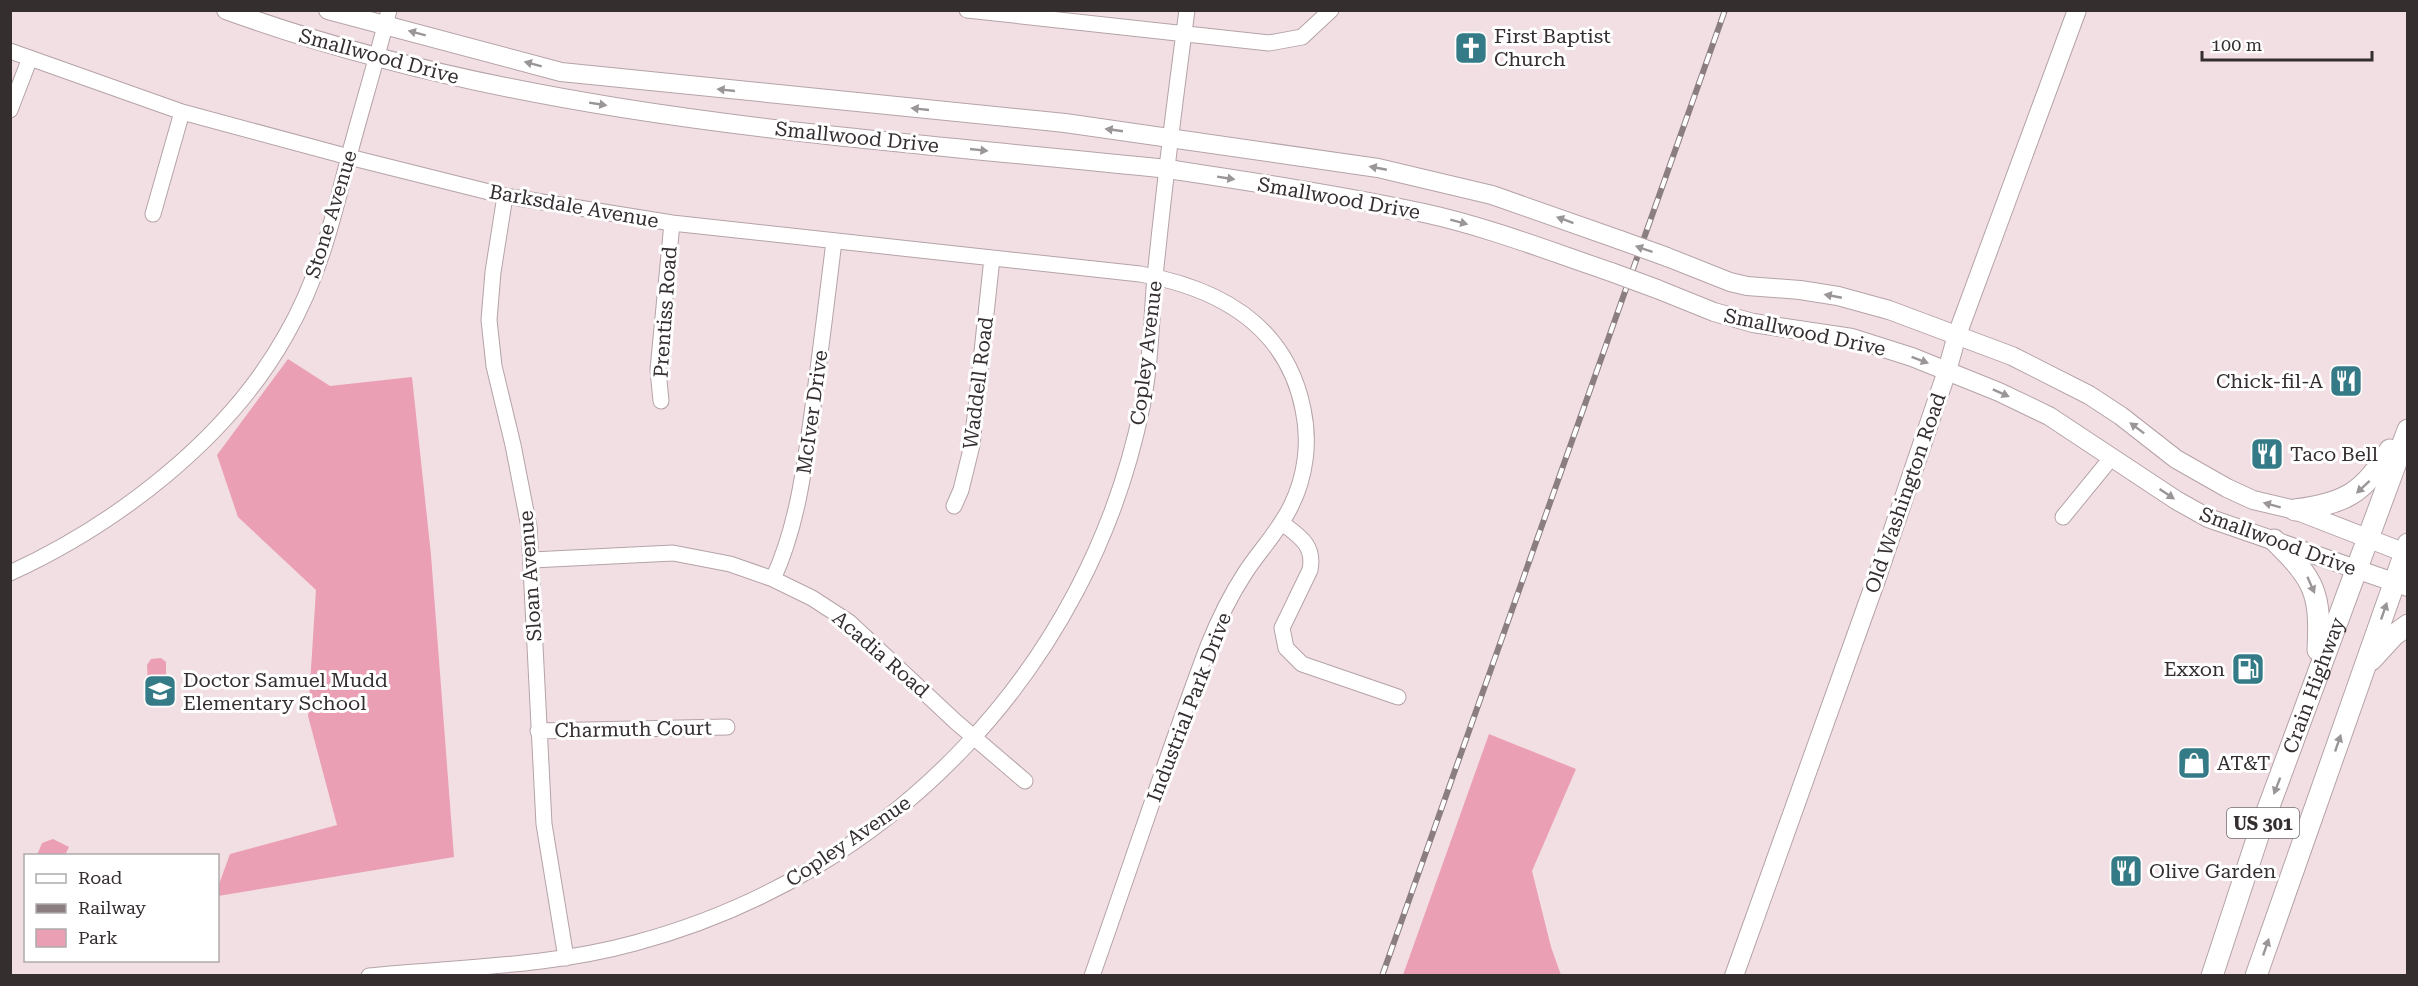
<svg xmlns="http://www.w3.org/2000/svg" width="2418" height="986" font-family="'Roboto Serif',serif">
<rect width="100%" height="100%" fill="#f2dfe4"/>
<path fill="#ea9fb4" d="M288 359 330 386 412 377 431 555 454 857 218 896V887L230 854 337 825 308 716 316 590 238 517 217 455Z
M161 658 166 662V675L172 680 174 689C167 697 160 704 149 698L147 665 151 659Z
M1489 734 1576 769 1532 871 1551 947 1561 975H1403Z
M53 839 69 847 65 855H37L42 843Z"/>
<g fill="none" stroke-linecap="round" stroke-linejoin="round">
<g stroke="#b5a3a7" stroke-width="17">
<path id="minor" d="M967 10 1269 43 1302 37 1331 10
M10 51 182 112 349 157 505 196 672 223 1140 274C1218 288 1286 324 1303 409 1310 441 1306 476 1291 506 1279 531 1260 550 1245 573 1230 596 1218 621 1208 646 1167 755 1131 866 1092 976
M10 110 30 58
M505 196 493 272 489 320 494 366 513 445 529 527 544 824 566 958
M153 214 182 112
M661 401 658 370 672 223
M954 506 961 490 972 445 992 258
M2063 517 2112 457
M1282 523C1299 536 1315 545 1310 570L1282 628 1286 648 1302 664 1398 697
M532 560 673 553 730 564 773 579 812 598 849 622 956 722 1025 781
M10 573C117 524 228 439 286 335 319 278 333 219 349 156 362 107 377 59 389 10
M773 579C797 527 804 470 812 414 820 356 827 299 834 241
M538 731 727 727
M369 976C458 967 548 967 635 943 891 875 1089 667 1142 407 1151 365 1151 321 1155 277 1164 188 1175 99 1187 10"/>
</g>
<g stroke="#b5a3a7" stroke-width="20">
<path id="major" d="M226 10C528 120 852 136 1168 169 1253 182 1340 195 1424 213 1488 227 1549 251 1611 272
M328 10 561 72 1065 123 1378 168 1492 195 1620 240
M1667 257 1730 282 1747 286 1800 290 1838 296 1889 310 2012 356 2089 395 2121 416 2176 459 2227 488 2253 500 2295 510 2408 554
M1657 289 1714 312 1753 323 1852 338 1912 357 1999 392 2049 416 2176 500 2208 518 2408 587
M1734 976 1876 580 1947 371 1957 335 2077 10"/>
</g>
<g stroke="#b5a3a7" stroke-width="23">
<g id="highway">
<path d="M2295 510C2344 504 2364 493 2390 450"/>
<path d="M2274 540C2315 580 2321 593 2318 650"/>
<path d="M2371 660 2394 635 2408 625"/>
<path id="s1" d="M2212 976 2258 836 2408 430"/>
<path d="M2256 976 2408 544"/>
</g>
</g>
<use href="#minor" stroke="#fff" stroke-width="15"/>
<use href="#major" stroke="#fff" stroke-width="18"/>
<use href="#highway" stroke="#fff" stroke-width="21"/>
<g stroke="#8a7e81" stroke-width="6">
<path id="rail" d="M1382 976 1725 10"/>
</g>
<use href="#rail" stroke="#fff" stroke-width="4" stroke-dasharray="11" stroke-linecap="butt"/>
<g stroke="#b5a3a7" stroke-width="20" stroke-linecap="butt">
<path id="major-bridge" d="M1620 240 1667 257
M1611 272 1657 289"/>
</g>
<use href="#major-bridge" stroke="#fff" stroke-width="18"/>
</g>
<defs><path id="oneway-solid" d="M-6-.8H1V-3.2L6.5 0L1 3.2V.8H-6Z" transform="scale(1.5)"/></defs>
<g fill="#9a9697">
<use href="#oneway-solid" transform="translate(417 33) rotate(-165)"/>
<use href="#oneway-solid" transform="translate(533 64) rotate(-165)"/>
<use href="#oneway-solid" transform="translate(726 90) rotate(-174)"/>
<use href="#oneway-solid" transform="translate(598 104) rotate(9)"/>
<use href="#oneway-solid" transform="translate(920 109) rotate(-174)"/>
<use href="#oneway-solid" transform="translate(1114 130) rotate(-172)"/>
<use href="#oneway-solid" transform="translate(979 150) rotate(6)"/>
<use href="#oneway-solid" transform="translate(1378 168) rotate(-169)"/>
<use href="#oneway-solid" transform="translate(1226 178) rotate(9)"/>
<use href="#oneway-solid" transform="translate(1565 220) rotate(-160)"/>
<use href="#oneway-solid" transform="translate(1459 222) rotate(15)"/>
<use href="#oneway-solid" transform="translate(1644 249) rotate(-161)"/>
<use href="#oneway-solid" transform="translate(1833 296) rotate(-169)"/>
<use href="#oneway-solid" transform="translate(1920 360) rotate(21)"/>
<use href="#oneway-solid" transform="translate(2001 393) rotate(24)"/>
<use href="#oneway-solid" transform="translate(2137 428) rotate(-143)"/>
<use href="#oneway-solid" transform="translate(2363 487) rotate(137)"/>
<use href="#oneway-solid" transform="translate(2167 494) rotate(34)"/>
<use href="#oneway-solid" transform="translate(2272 505) rotate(-165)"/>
<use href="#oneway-solid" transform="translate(2311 585) rotate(66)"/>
<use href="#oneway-solid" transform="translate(2384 611) rotate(-71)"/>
<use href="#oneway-solid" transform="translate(2338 743) rotate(-71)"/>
<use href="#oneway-solid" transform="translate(2277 786) rotate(111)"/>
<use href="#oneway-solid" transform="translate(2266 947) rotate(-71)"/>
</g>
<defs>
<g id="church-square" transform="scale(1.725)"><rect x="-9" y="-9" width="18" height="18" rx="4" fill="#357a87" stroke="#fff"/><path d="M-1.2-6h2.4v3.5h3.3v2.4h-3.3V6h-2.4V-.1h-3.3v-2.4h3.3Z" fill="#fff"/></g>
<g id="restaurant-square" transform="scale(1.725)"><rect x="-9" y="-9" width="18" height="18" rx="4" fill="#357a87" stroke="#fff"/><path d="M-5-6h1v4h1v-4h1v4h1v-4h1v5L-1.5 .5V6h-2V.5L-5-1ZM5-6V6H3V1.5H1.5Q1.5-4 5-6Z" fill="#fff"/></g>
<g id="fuel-square" transform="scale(1.725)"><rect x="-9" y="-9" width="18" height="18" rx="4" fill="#357a87" stroke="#fff"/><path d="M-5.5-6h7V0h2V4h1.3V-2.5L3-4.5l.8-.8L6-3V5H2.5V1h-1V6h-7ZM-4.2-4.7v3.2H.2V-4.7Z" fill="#fff"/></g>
<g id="school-square" transform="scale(1.725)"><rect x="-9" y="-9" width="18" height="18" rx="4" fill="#357a87" stroke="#fff"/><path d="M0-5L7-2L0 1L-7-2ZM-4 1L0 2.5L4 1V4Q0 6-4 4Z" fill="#fff"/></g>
<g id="shop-square" transform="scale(1.725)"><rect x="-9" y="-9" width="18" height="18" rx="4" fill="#357a87" stroke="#fff"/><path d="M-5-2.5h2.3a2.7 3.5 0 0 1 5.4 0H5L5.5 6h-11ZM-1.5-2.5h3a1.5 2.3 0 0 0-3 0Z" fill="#fff"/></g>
</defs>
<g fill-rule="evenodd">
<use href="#church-square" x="1471" y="48"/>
<use href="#restaurant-square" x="2346" y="381"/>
<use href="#restaurant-square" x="2267" y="454"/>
<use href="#fuel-square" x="2248" y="669"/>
<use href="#school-square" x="160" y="691"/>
<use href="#shop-square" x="2194" y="763"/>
<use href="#restaurant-square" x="2126" y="871"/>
</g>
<g text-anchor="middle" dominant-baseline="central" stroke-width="6" stroke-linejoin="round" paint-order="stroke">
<rect fill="#fff" stroke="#726d6d" stroke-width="1.5" x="2227" y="808" width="72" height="30" rx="4.5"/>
<g font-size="18" font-weight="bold" fill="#352e2f">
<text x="2263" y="823">US 301</text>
</g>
<g font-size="20" fill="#352e2f" stroke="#fff" text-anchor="start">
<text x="1494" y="36">First Baptist<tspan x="1494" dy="23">Church</tspan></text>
<text x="2323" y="381" text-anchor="end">Chick-fil-A</text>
<text x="2290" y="454">Taco Bell</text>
<text x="2225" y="669" text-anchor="end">Exxon</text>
<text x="183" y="680">Doctor Samuel Mudd<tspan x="183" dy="23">Elementary School</tspan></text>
<text x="2217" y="763">AT&amp;T</text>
<text x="2149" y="871">Olive Garden</text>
</g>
<g font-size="20" fill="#352e2f" stroke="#fff">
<text transform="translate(379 56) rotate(15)">Smallwood Drive</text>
<text transform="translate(857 137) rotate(6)">Smallwood Drive</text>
<text transform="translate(1339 198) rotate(10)">Smallwood Drive</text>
<text transform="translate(574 206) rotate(10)">Barksdale Avenue</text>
<text transform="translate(331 214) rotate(-73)">Stone Avenue</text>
<text transform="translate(665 312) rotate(-86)">Prentiss Road</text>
<text transform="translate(1805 332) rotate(12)">Smallwood Drive</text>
<text transform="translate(1146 353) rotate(-83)">Copley Avenue</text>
<text transform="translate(978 383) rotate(-83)">Waddell Road</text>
<text transform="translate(812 412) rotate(-82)">McIver Drive</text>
<text transform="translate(1905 493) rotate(-71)">Old Washington Road</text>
<text transform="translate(2278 541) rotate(20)">Smallwood Drive</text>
<text transform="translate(530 576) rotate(-94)">Sloan Avenue</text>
<text transform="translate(881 654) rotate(41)">Acadia Road</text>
<text stroke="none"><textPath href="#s1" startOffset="308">Crain Highway</textPath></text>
<text transform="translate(1189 707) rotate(-69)">Industrial Park Drive</text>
<text transform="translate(633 729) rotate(-1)">Charmuth Court</text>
<text transform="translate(848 841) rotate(-34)">Copley Avenue</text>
</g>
</g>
<rect width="2418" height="986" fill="none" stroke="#352e2f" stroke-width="24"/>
<rect x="24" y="854" width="195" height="108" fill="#ffffff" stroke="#aeabac" stroke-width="1.5"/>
<rect x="36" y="874" width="30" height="9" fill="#ffffff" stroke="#aeabac" stroke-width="1.5"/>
<text x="78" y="884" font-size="18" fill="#352e2f">Road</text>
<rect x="36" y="904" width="30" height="9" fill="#8a7e81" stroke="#aeabac" stroke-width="1.5"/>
<text x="78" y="914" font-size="18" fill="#352e2f">Railway</text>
<rect x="36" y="929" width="30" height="18" fill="#ea9fb4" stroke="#aeabac" stroke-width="1.5"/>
<text x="78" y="944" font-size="18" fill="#352e2f">Park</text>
<path d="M2202 51v9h170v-9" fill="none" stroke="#352e2f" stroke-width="3"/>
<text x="2211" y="51" font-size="18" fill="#352e2f" stroke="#ffffff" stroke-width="4.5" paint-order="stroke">100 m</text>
</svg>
